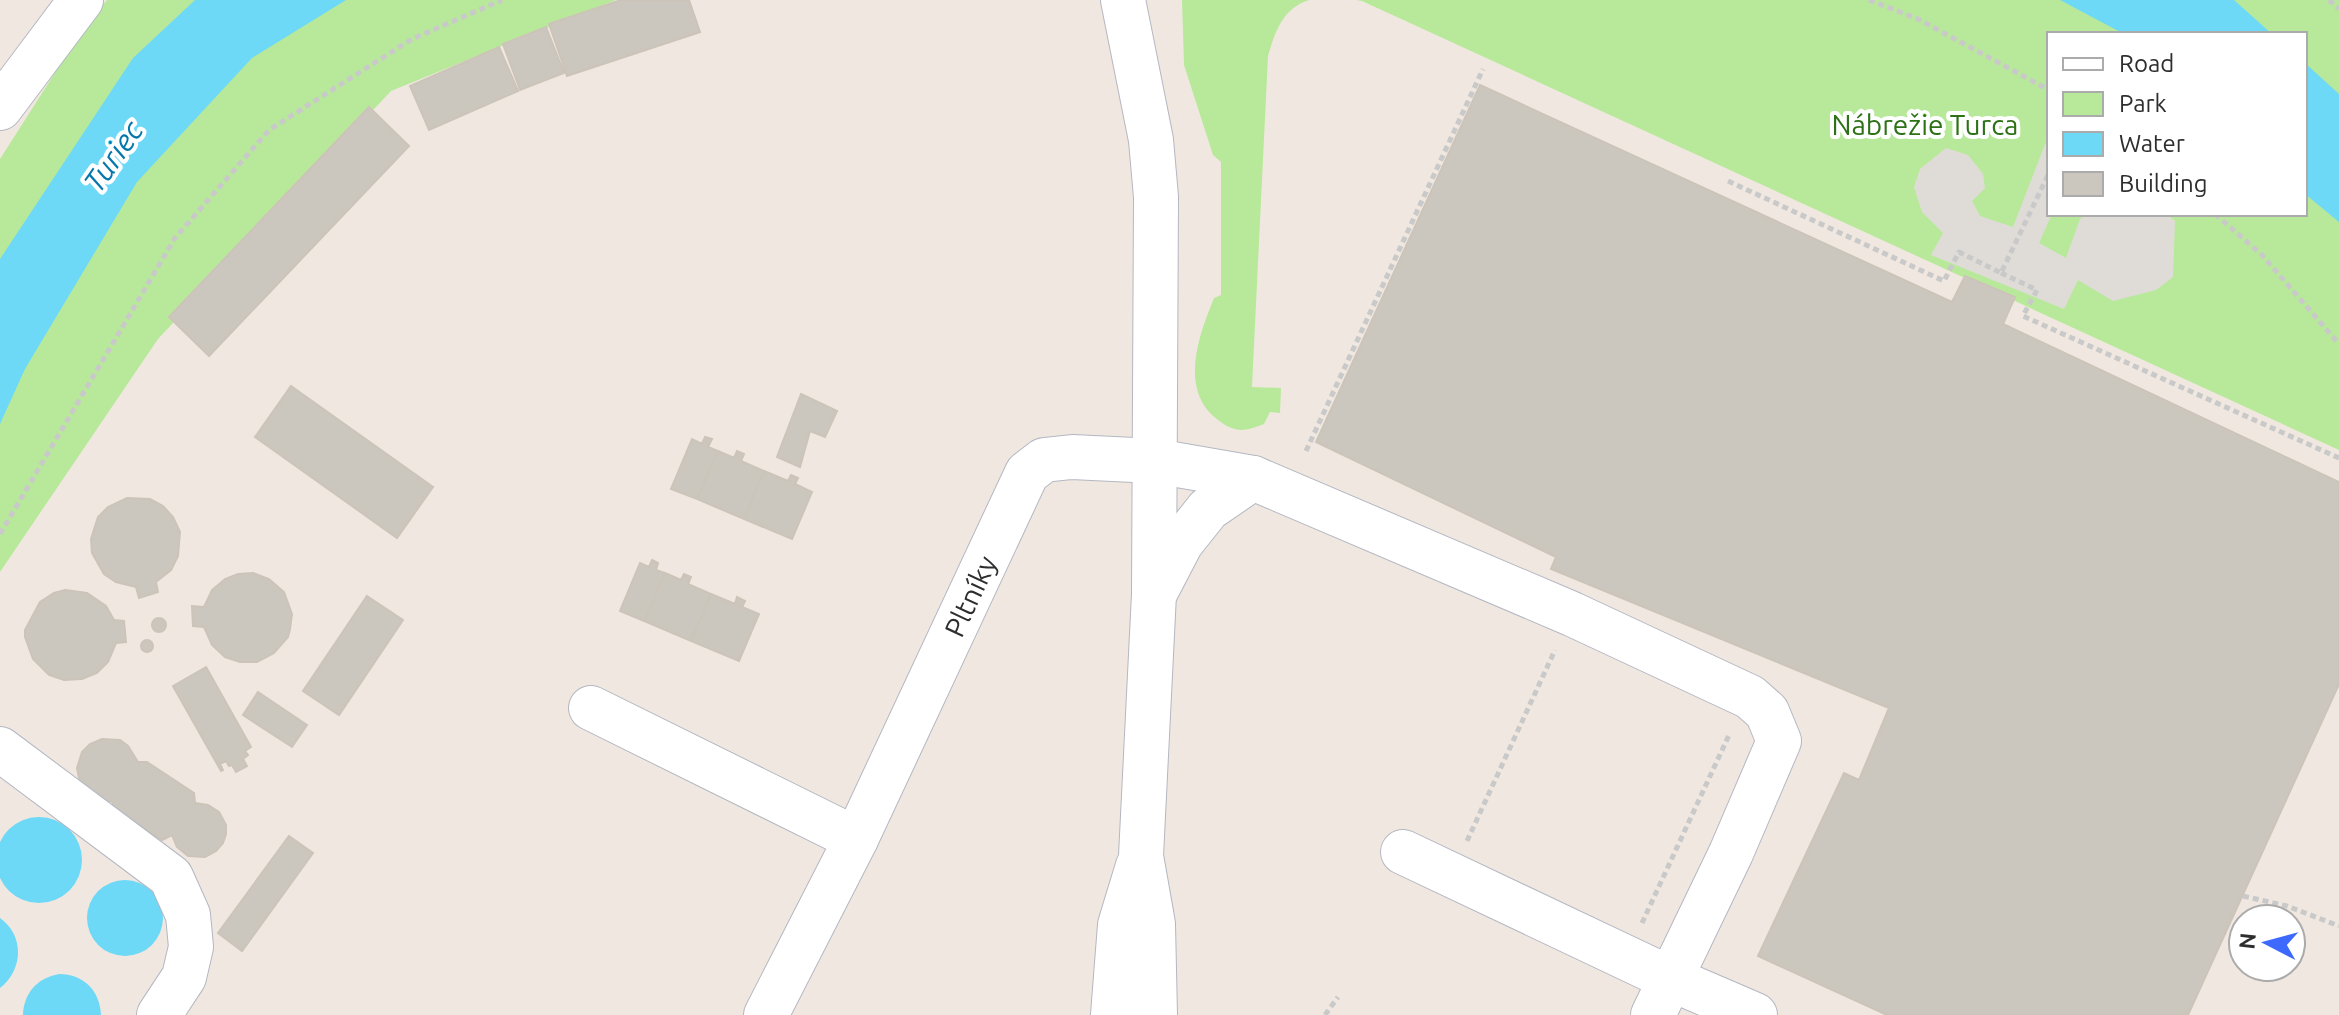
<svg xmlns="http://www.w3.org/2000/svg" width="2339" height="1015" font-family="Ubuntu,sans-serif">
<rect width="100%" height="100%" fill="#f0e8e0"/>
<path fill="#b8e99a" fill-rule="evenodd" d="M107 0H616L391 91 158 339 0 572V159L88 21Z
M1182 0H1309C1283 8 1275 32 1268 56L1252 387 1281 388 1280 413 1270 412 1264 424C1244 432 1235 433 1218 420 1178 390 1199 335 1214 298L1221 295V162L1213 155 1184 65Z
M1356 0H2339V450L1362 1ZM2049 34H2305V214H2049Z"/>
<path fill="#dfdcd8" d="M2049 134V214H2052L2039 243 2066 258 2080 219 2087 214H2166L2175 221 2173 277 2156 290 2113 301 2078 280 2064 309 1931 255 1943 233 1922 212 1914 187 1920 169 1946 148 1968 155 1983 174 1985 188 1972 201 1980 216 2013 227Z"/>
<path fill="#6ed8f7" d="M195 0H346L252 58 137 182 25 369 0 424V259L133 58Z
M2060 0H2234L2272 34H2124Z
M2305 63 2339 94V222L2305 194Z
M-4 860a43 43 0 1 1 86 0a43 43 0 1 1-86 0Z
M87 918a38 38 0 1 1 76 0a38 38 0 1 1-76 0Z
M0 918C25 936 23 970 0 988Z
M59 974C84 974 100 991 101 1015H23C24 993 37 978 59 974Z"/>
<path fill="#cbc7be" stroke="#ccc4b9" stroke-width="2" d="M621 0H689L700 32 567 76 549 24Z
M546 27 564 73 520 90 503 44Z
M499 47 518 91 429 130 410 86Z
M1480 85 1952 302 1965 276 2015 297 2003 324 2339 482V684L2188 1015H1887L1758 956 1844 773 1859 780 1889 708 1551 569 1556 557 1316 442Z
M369 107 409 146 209 356 169 317Z
M291 386 433 487 397 538 255 437Z
M801 394 837 411 825 437 810 431 800 467 777 457Z
M705 437 712 439 708 447 718 451 697 499 671 489 692 439 702 444Z
M718 451 734 458 737 451 744 454 741 461 764 471 744 519 697 499Z
M764 471 788 481 791 475 798 478 795 484 812 492 792 539 744 519Z
M127 498 150 499 163 506 173 517 180 532 178 556 171 570 156 582 158 592 139 598 136 587 116 582 104 574 92 553 91 539 98 517 108 507Z
M652 560 658 563 656 570 665 573 644 621 620 611 640 563 649 567Z
M253 573 269 579 284 592 292 614 290 629 288 637 274 653 257 662H240L225 657 212 645 204 627 193 626 192 606 204 607 212 590 225 579 238 574Z
M665 573 681 580 684 574 691 577 688 584 711 594 691 641 644 621Z
M65 590 87 593 106 606 114 620 124 621 126 642 116 643 108 662 97 673 82 679 64 680 49 675 33 659 25 637V630L40 602 54 593Z
M711 594 735 604 737 597 745 601 742 607 759 614 739 661 691 641Z
M367 596 403 620 339 715 303 691Z
M152 625a7 7 0 1 1 14 0a7 7 0 1 1-14 0Z
M141 646a6 6 0 1 1 12 0a6 6 0 1 1-12 0Z
M206 667 251 747 245 751 248 755 243 759 247 766 236 772 232 765 229 766 226 761 220 764 223 770 221 771 173 686Z
M258 692 307 725 292 747 243 715Z
M102 739 120 740 128 746 138 762H147L194 793 195 803 208 805 219 812 226 825V834L223 843 216 851 205 857 188 856 177 847 172 835 162 840 114 809 112 801 104 802 80 783 77 768 82 752 90 744Z
M289 836 313 853 242 951 218 933Z"/>
<g fill="none" stroke-linecap="round" stroke-linejoin="round">
<g stroke="#b4b7c2" stroke-width="46">
<g id="minor">
<path d="M1123 0 1151 140 1156 197 1154 594 1141 856 1153 924 1155 1015"/>
<path d="M0 108 81 0"/>
<path d="M1157 589 1181 543 1208 509 1253 478"/>
<path d="M591 708 856 839"/>
<path d="M0 749 171 877 188 915 191 947 184 977 159 1015"/>
<path d="M1403 852 1669 978 1755 1015"/>
<path id="s1" d="M766 1015 856 839 1027 473 1044 460 1072 457 1155 461 1253 478 1572 614 1750 697 1767 712 1779 741 1731 853 1653 1015"/>
<path d="M1113 1015 1120 925 1138 866"/>
</g>
</g>
<path stroke="#c9c9c9" stroke-width="5" stroke-dasharray="6 4" stroke-linecap="butt" d="M1869 0 1918 19 2049 90
M2329 0 2339 9
M1728 181 1944 281 1959 252 2001 273 2049 173
M2215 214 2261 254 2339 344
M2001 273 2037 290 2023 316 2339 458
M1306 451 1483 69
M0 534 175 238 269 130 412 39 502 0
M1467 841 1555 650
M2243 896 2287 906 2339 926
M1642 923 1730 733
M1325 1015 1338 997"/>
<use href="#minor" stroke="#fff" stroke-width="44"/>
</g>
<g text-anchor="middle" dominant-baseline="central" stroke-width="8" stroke-linejoin="round" paint-order="stroke">
<g font-size="28" fill="#2d7217" stroke="#fff">
<text x="1925" y="124">Nábrežie Turca</text>
</g>
<g font-size="28" fill="#2e2e2e" stroke="#fff">
<text stroke="none"><textPath href="#s1" startOffset="466">Pltníky</textPath></text>
</g>
<g font-size="30" font-style="italic" fill="#0578ab" stroke="#fff">
<text transform="translate(113 156) rotate(-55)">Turiec</text>
</g>
</g>
<rect x="2047" y="32" width="260" height="184" fill="#ffffff" stroke="#ababab" stroke-width="2"/>
<rect x="2063" y="58" width="40" height="12" fill="#ffffff" stroke="#ababab" stroke-width="2"/>
<text x="2119" y="72" font-size="24" fill="#2e2e2e">Road</text>
<rect x="2063" y="92" width="40" height="24" fill="#b8e99a" stroke="#ababab" stroke-width="2"/>
<text x="2119" y="112" font-size="24" fill="#2e2e2e">Park</text>
<rect x="2063" y="132" width="40" height="24" fill="#6ed8f7" stroke="#ababab" stroke-width="2"/>
<text x="2119" y="152" font-size="24" fill="#2e2e2e">Water</text>
<rect x="2063" y="172" width="40" height="24" fill="#cbc7be" stroke="#ababab" stroke-width="2"/>
<text x="2119" y="192" font-size="24" fill="#2e2e2e">Building</text>
<g transform="translate(2267 943) rotate(276)"><circle r="38" fill="#ffffff" stroke="#ababab" stroke-width="2"/>
<path d="M0-6L14 30L0 20L-14 30Z" fill="#3e69ff"/>
<text y="-12" font-size="22" font-weight="bold" text-anchor="middle" fill="#2e2e2e">N</text>
</g>
</svg>
